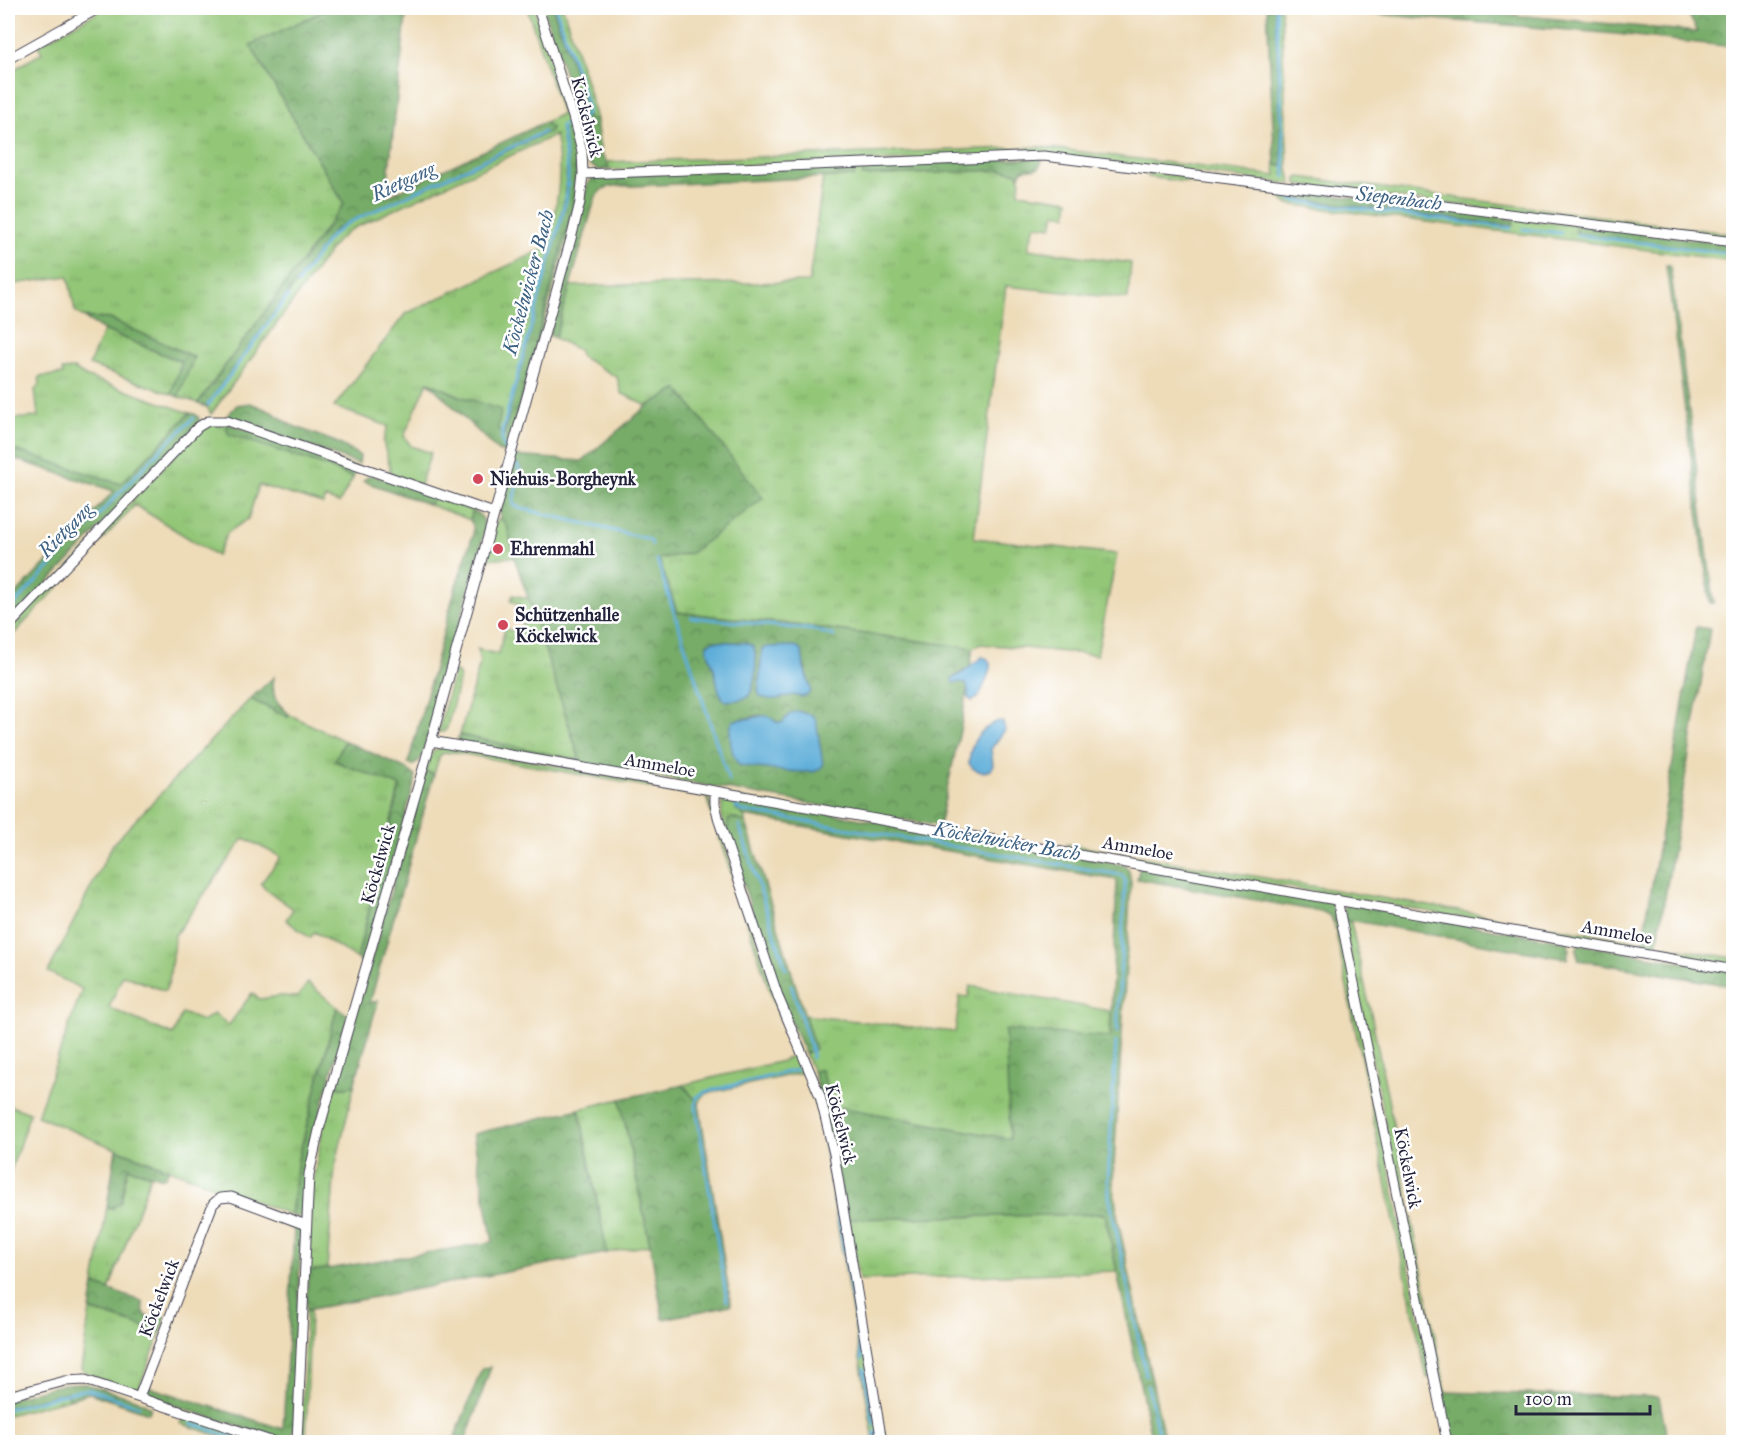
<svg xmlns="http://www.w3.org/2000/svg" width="1741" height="1450" font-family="'IM FELL Great Primer',serif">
<defs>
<pattern id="grass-tufts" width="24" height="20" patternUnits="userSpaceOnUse" patternTransform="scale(1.5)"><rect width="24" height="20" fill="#93c677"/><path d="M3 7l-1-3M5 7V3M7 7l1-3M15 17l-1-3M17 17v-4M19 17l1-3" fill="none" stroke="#7eaa68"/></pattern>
<pattern id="forest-crowns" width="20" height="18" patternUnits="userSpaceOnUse" patternTransform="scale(1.5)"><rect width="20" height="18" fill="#76ab68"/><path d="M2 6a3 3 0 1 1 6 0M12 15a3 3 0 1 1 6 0" fill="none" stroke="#608b57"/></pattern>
</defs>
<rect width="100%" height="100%" fill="#fff"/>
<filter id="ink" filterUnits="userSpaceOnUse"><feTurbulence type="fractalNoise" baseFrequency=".0167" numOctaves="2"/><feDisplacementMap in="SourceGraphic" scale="12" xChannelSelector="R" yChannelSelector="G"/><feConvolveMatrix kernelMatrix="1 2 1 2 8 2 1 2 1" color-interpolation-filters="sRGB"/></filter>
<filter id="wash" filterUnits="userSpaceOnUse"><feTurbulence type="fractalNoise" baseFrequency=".008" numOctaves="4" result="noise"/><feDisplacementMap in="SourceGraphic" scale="24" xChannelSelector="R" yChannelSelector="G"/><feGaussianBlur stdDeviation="1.35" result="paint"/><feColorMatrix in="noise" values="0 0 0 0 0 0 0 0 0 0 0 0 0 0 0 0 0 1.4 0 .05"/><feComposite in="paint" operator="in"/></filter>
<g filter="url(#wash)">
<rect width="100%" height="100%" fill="#eedcb9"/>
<path fill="url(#grass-tufts)" stroke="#5a7459" stroke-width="1.5" d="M105 8H330L251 45 344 204 198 403 178 397 193 357 110 319 83 317 75 311 68 276 8 285V73L42 53 38 45Z
M527 8H534L577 143 579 175 576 206 508 454 504 453 507 451 573 206 576 166 571 131H561L567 169 565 198 553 249 511 403 503 437 498 430 460 396 428 382 404 436 411 446 431 453 420 485 389 473 390 467 383 442 388 426 334 407 405 314 546 248C557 210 564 174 555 135L350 230 336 242 211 414 207 407 335 229 550 128 545 122 562 114Z
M553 8H563L588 88 596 120 587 118 583 97Z
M1275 8H1281L1288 169 1292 184 1050 155 609 170 607 162 1041 147 1276 176 1275 165 1283 166Z
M853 165H864L863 176 1002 170 1015 172 1020 176 1019 193 1069 200 1067 215 1055 213 1052 227 1035 225 1028 249 1131 263 1128 299 1006 286 974 538 1117 554 1097 655 981 644 973 648 965 647 813 627 677 612 659 559 678 389 647 406 621 393 617 377 581 357 578 350 555 338 569 286 809 282 823 177 854 176Z
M1148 172 1289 189 1288 194 1291 198 1511 226 1514 223 1512 219 1577 225 1578 234 1733 254V261L1288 204 1284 202 1280 194 1148 177Z
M1300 177 1733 234V239L1297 185V179Z
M104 330 182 362 171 394 89 365Z
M74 369 85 376 190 413 121 484 8 448V413L10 419 38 417 35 390 40 384 39 377 63 374 62 370Z
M226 423 353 478 339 503 325 498 323 504 259 485 248 519 227 533 217 556 135 505 8 640V632L194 435 209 424Z
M433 495 473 510 470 520 430 505Z
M500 517 508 528 514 557 485 559 495 524Z
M513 595 529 599 580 761 460 735 480 662 477 649 498 654 505 629 521 632 523 622 519 621 520 615 516 614 519 604 511 601Z
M454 672H457L460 676 447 728 444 732H438Z
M250 699 288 717 290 715 345 741 335 761 400 785 357 959 315 932 310 938 286 920 293 909 264 888 261 883 281 857 244 838 175 935 169 981 165 991 123 975 109 1008 173 1035 182 1013 202 1021 214 1014 229 1025 252 993 260 999 281 996 297 997 308 983 337 1007 298 1160 291 1215 116 1149 37 1116 82 989 48 972 113 844Z
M446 746 707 793 775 994 823 1111 880 1442H874L819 1115 805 1072 708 1093 702 1097 699 1104 683 1085 782 1061 794 1054 770 992 706 797 453 752 441 754 439 758 434 774 425 771 433 751Z
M728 796 740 798 736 809 744 816 746 822 732 818 727 835C723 822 719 811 724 798Z
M1066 844 1733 958V964L1071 850Z
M1338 917 1431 1375 1429 1378H1427L1392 1212 1334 923Z
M1343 919 1351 923 1371 1013 1446 1392H1441Z
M970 986 1111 1011 1110 1038 1010 1139 834 1106 821 1070 814 1074 805 1054 804 1015 955 1032 960 996 968 997Z
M354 1086 335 1167 327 1269 308 1271 312 1186 323 1128 335 1088Z
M620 1099 650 1245 607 1253 579 1109Z
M8 1105 30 1113 8 1179Z
M128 1168 151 1175 109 1290 94 1284 107 1207 112 1208 121 1202Z
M1105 1214 1117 1271 859 1280 848 1219Z
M90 1310 161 1332 139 1387C126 1391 92 1378 81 1369Z
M306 1310H310L306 1442H301Z
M68 1392 69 1399 8 1415V1408Z
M191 1417 266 1442H236L180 1423 183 1418Z"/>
<path fill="url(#forest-crowns)" stroke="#4c6652" stroke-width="1.5" fill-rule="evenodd" d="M330 8H407L386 197 545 122 551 128 549 132 335 229 206 407 198 403 344 204 250 45Z
M543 8H553L583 97 587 118 596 120 601 155 607 162 609 170H598L587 163C579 110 559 59 543 8Z
M1267 8H1275L1283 166 1275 165Z
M1301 8H1439L1698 32 1685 8H1733V47L1616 34Z
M568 129 571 131 576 166 573 206 507 451 504 453 498 451 428 382 460 396 501 410 498 429 504 436 511 403 553 249 565 198 567 169 561 130Z
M1043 158 1039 168 1022 170 1020 176 1015 172 1002 170 862 176 864 165Z
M853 165 854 176 634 186C620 186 601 183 595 199L555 338 549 335 575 240 587 185 591 180 596 176Z
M1289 189 1512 219 1514 223 1512 226 1291 198 1288 194Z
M1577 225 1733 244V254L1577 234 1575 229Z
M1666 265H1670L1714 603H1710Z
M83 317 110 319 194 357 178 397 171 394 182 362 104 330Z
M678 389 763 498 691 553 659 559 677 612 813 627 973 648 970 667 953 678 968 685 961 726 939 826 461 743 457 739 460 735 580 760 531 606 514 557 508 528 500 517V508L515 456 582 461 647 406ZM713 641 746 643 755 652C755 666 757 686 748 697L730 701 721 696 707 644ZM762 649 802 652 804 667 810 685 795 694 758 692ZM790 714 814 771 748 767 739 765 733 721 760 715 776 722 782 723Z
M250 403 272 412 291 425 338 443 360 456 359 464 226 417 237 405Z
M190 413 195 414 199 418V423L8 625V603L114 491 8 457V448L121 484Z
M226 423 358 468 353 478 328 467 228 434Z
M373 475 433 495 430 505 363 481 369 476Z
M473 510C491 521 484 530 480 549L423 754 419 761 414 765 408 764 456 586 473 535V526L470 520Z
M1696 627 1710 629 1657 945 1642 943Z
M274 677C271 697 276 702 290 715L288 717 250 699Z
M345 741 407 769 415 776V781L364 964 357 959 400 786 334 761Z
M425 771 434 774 370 1003 378 1001 354 1086 335 1088Z
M740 798 1125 865 1129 871 1131 882 1113 1182 1118 1220 1165 1442H1152L1105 1214 848 1219 814 1074 816 1070H821L834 1106 1010 1139 1005 1030 1110 1037 1117 880 744 816 736 809Z
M732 818 746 822 815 1049 805 1054 781 999 727 835 728 821Z
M1140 866 1330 901 1334 906 1338 917 1334 923 1330 916 1323 912 1137 879Z
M1347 904 1568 942 1569 949 1567 959 1343 919 1344 907Z
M1579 944 1733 971V986L1579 960 1576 950Z
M337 1007 348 1015 309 1153 305 1173 303 1210 301 1216 298 1218 291 1215 298 1160Z
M683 1085 699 1104 731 1305 663 1319 650 1245 620 1099Z
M579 1109 607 1253 306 1310 308 1271 327 1269 493 1242 473 1134Z
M116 1149 169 1169 164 1178 128 1168 121 1202 112 1208 107 1207Z
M266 1212 297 1224 301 1229 294 1431C292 1438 289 1440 282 1440L194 1412 147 1395 146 1386 283 1429 294 1229 264 1217Z
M94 1284 143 1302V1309L146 1316 154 1319 162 1314 166 1316 161 1332 90 1310Z
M491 1367 465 1442H453L482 1368Z
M82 1383 136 1399 151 1407 149 1413 89 1393 69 1399 68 1392 8 1408V1399L63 1384Z
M1441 1392 1659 1397 1668 1442H1452Z"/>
<path fill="#5faed9" stroke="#40688a" stroke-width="1.5" d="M713 641 746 643 753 646C758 659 756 686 748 697L738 700 725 701C717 692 718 684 715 673 713 663 707 655 707 644Z
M793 646 798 647 802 652 804 667 811 691 807 695 801 697C790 692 786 699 776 699 771 700 764 698 760 696L758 692 762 649 767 647Z
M982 657C986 658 988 658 990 663 992 669 981 692 978 698L972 701 968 698V689L966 684 961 682 953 683 952 679 964 672Z
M797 711 812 715 816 720 823 765C820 769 821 769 816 771 805 774 752 768 739 765 731 755 727 733 733 721 739 719 746 719 753 718 762 715 769 714 776 722L782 723 790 714Z
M998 721 1003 722 1005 730 991 749 993 764 992 769C984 774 973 772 969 763 971 740 978 731 998 721Z"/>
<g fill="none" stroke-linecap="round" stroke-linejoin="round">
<path stroke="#5faed9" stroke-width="3" d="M556 8 586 101 587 112 584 117
M1276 8 1285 177
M1285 193 1290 199 1297 201 1511 228
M1523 229 1561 233
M1577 235 1734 254
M297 284 329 238 346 224 544 132
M208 405 288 296
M505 448 502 442V432L563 211 567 193 568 172 561 126 565 124
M517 465C526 478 511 491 514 505L519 508 649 539 652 544
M657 560 729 781
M8 611 159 451 194 418
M691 617 815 630 834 636
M735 804 738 809 743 811 1122 875 1125 879V885L1117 1032
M739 825 786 969
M791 985 812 1052V1058
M1116 1042 1108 1180 1109 1196 1146 1375
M823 1126 834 1191
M836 1201 862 1359
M727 1301 696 1107 697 1097 705 1092 796 1070
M864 1369 874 1424
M1148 1386 1160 1442
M8 1409 81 1390H90L139 1406
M191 1423 246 1442
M875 1432 877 1442"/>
</g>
</g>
<g filter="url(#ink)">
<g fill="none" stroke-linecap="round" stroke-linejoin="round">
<g stroke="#413e4e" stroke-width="11">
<path id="minor" d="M8 59 99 8
M583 174 1044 156 1734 242
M8 627 198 427 208 421H227L494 513
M431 741 1734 970
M715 791V804L719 821 779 999 820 1096 834 1154 882 1442
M1337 899 1447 1442
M8 1396 65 1381 85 1380 274 1442
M139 1397 213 1204 220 1198 231 1197 306 1225
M297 1442 309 1174 320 1126 431 741 572 235 580 202 583 174 582 152 573 117 538 8"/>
</g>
<use href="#minor" stroke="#fff" stroke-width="9"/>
</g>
</g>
<g fill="#d1495b" stroke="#fff" stroke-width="2">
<circle cx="478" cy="479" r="6"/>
<circle cx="498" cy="549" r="6"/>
<circle cx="503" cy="625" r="6"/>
</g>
<g text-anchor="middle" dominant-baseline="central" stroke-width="5" stroke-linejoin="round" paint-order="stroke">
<g font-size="18" fill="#22223b" stroke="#fff">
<text transform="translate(587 117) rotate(76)">Köckelwick</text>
<text transform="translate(660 765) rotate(10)">Ammeloe</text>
<text transform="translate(1138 848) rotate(10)">Ammeloe</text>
<text transform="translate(378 864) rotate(-74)">Köckelwick</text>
<text transform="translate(1617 932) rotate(10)">Ammeloe</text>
<text transform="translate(841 1124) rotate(76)">Köckelwick</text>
<text transform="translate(1408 1168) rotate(79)">Köckelwick</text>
<text transform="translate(159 1298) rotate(-69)">Köckelwick</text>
</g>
<g font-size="18" font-weight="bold" fill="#22223b" stroke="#fff" text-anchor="start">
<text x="490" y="479">Niehuis-Borgheynk</text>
<text x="510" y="549">Ehrenmahl</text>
<text x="515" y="615">Schützenhalle<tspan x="515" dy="21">Köckelwick</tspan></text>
</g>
<g font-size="20" font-style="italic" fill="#3d6182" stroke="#fff">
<text transform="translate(403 181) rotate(-25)">Rietgang</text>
<text transform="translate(1399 198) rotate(7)">Siepenbach</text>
<text transform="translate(528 282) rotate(-75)">Köckelwicker Bach</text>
<text transform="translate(65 530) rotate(-46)">Rietgang</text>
<text transform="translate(1007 841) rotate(10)">Köckelwicker Bach</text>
</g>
</g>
<rect width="1741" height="1450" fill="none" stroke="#fff" stroke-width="30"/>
<path d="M1516 1405v9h134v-9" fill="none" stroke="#22223b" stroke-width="3"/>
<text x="1525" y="1405" font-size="18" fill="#22223b" stroke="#ffffff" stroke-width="4.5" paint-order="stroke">100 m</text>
</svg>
